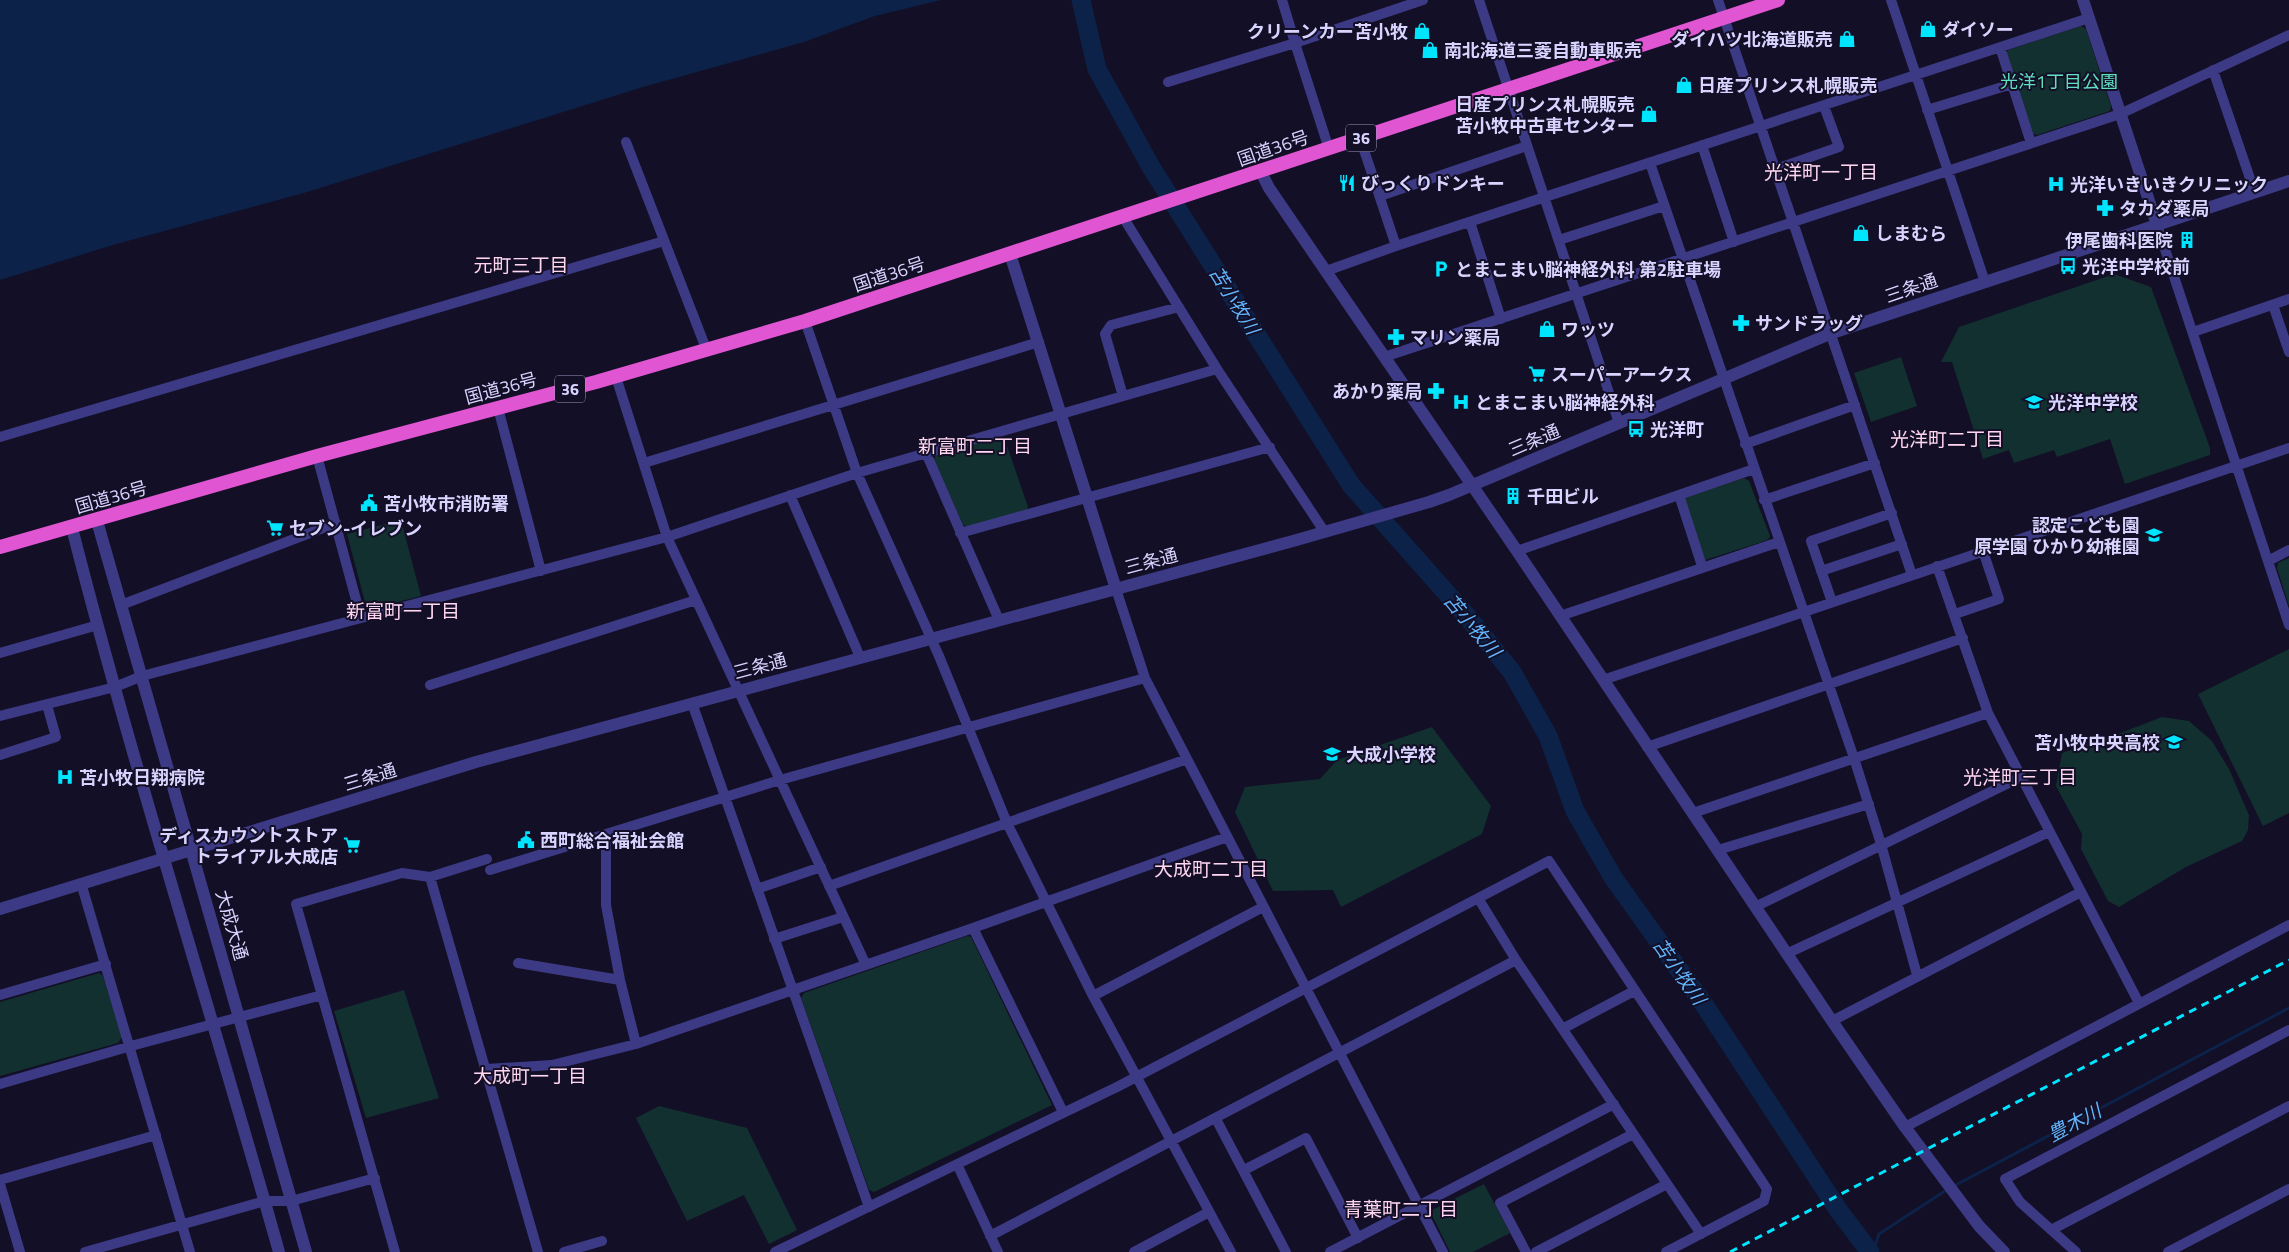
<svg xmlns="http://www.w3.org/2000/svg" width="2289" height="1252" font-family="'Titillium Web','Noto Sans JP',sans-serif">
<rect width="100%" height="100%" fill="#130f26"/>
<path fill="#12302f" d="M2081 26 2086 29 2111 106 2110 111 2037 135 2033 134 2006 55 2008 50Z
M2114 274 2151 287 2210 448V455L2125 484 2110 439 2057 457 2054 450 2014 463 2009 450 1983 459 1952 362H1941L1959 327Z
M1901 357 1917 406 1871 422 1854 373Z
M997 437 1005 440 1028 507 1026 511 968 527 963 525 934 460 936 454Z
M1744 478 1749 481 1770 536 1768 540 1705 560 1684 498Z
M401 520 421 596 367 610 347 534Z
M2289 558V606L2277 568 2278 563Z
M2289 649V813L2263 826 2198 694Z
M2162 717 2189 721 2212 741 2229 769 2249 815 2248 830 2242 841 2186 867 2119 907 2108 901 2081 849 2082 834 2056 786 2062 753 2105 739Z
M1432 727 1491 806 1482 834 1341 907 1333 890 1273 891 1235 812 1245 787 1320 779 1337 760Z
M967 936 971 937 1052 1105 874 1192 869 1190 801 998 804 993Z
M99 973 103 976 122 1037 118 1043 0 1076V1002Z
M404 990 439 1098 366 1118 334 1011Z
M659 1106 747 1128 797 1230 769 1244 744 1195 687 1221 636 1118Z
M1484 1184 1510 1233 1473 1252H1450L1430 1211Z"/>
<path fill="#0c2248" d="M0 0H941L875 16 804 42 643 87 304 193 113 245 0 280Z"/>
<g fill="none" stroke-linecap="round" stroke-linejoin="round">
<path stroke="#0c2248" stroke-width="3" d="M1954 1186 2289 1008
M1873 1252 1879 1234 1948 1189"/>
<path stroke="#0c2248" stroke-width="19" d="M1081 0 1097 69 1151 167 1351 485 1466 615 1512 672 1548 736 1575 811 1614 879 1703 1003 1839 1211 1870 1252"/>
<path stroke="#3d3a85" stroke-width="10" d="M1479 0 1619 423
M1718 0 1912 575
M1891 0 1985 282
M2000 47 2031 143
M2213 70 2255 193
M1168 82 1295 43 1282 0
M1927 110 2012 84
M1360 138 1396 246
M626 142 707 351
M1702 145 1734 242
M1329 149 1295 43 1423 0
M1650 163 1854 758 1881 844 1917 975
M1776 169 1839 147 1824 106
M1380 196 1527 146
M1123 217 1217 369 1324 531
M1470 222 1501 319
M2157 225 2289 625
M1559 240 1664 206
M1326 271 1396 246 2089 18
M2273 305 2289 352
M805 321 857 473 939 656 1007 823 1093 996 1231 1252
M2193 332 2289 299
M1384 357 2120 114 2289 35
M616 377 667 537 866 965
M1123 396 1105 334 1111 325 1179 307
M498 408 541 571
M0 437 664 241
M1745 444 1855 405
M926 453 999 620
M317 456 361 618
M644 463 1039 342
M790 495 860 657
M1679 495 1702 566
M1764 500 1875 463
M960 533 1270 447
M1517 551 1754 469
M2268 561 2289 550
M1937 566 1988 713 2139 1003
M1821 571 1902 544
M1116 589 1145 678 1443 1252
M1832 602 1811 541 1892 513
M121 605 336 523
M1955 614 1999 599 1983 551
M1560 616 1779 542
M0 653 98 625
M1603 680 2289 448
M430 685 696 600
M692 703 869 1207
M0 716 115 687 142 676 667 537 857 473 1217 369
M1647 747 1963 638
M0 755 56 737 47 705
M1693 813 1988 713
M606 834V905L620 980 636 1044
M1718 850 1869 804
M487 859 430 877 538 1252
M490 870 780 780 1145 678
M81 883 190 1252
M829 886 1187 759
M757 889 821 867
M1478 898 1516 960 1701 1234
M1755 907 2021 777
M973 928 1063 1112
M774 939 843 917
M1786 954 2049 832
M518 963 620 980
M0 995 106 964
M1093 996 1263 907
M1832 1021 2081 892
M1564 1028 1634 991
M487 1069 552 1065 636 1044 973 928 1227 837
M0 1084 131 1046 322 995
M1216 1119 1286 1252
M1905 1127 2289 925
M957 1164 998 1252
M1244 1170 1306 1138 1358 1238
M0 1180 156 1135
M0 1184 20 1252
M2051 1230 2289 1106
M990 1236 1516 960
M85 1252 265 1201H291L375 1178
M395 1252 296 904 402 873 430 877
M564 1252 602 1241
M775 1252 1117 1087 1549 861 1767 1189 1764 1201 1666 1252
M1134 1252 1209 1212
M1330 1252 1614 1104
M1526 1252 1500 1203 1633 1134
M1536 1252 1667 1184
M2076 1252 2020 1202 2005 1179 2289 1030
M2168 1252 2289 1189"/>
<path stroke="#3d3a85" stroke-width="12" d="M2083 0 2157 225
M1261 172 1269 188 1517 551 1832 1021 1905 1127 1979 1226 2004 1252
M1010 254 1116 589
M97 521 306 1252
M72 528C134 771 211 1010 279 1252
M0 909 476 762 1293 541 1429 502 1449 495 1832 333 2289 181"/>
<path stroke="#e055d1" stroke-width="14" d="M0 547 317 456 596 382 805 321 1778 0"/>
<path stroke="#00e5ff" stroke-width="3" stroke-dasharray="8 6" stroke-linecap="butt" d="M1730 1252 2289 960"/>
</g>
<defs>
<g id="shop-bare" transform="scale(1.35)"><path d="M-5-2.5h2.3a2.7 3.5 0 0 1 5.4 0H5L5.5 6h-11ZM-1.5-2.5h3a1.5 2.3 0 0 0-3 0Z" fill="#00e5ff" stroke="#130f26" stroke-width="2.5" paint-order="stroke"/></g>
<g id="restaurant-bare" transform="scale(1.35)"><path d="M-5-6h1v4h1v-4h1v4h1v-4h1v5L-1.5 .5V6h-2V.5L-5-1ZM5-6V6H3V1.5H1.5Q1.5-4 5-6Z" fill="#00e5ff" stroke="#130f26" stroke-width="2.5" paint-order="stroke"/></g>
<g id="hospital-bare" transform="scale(1.35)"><path d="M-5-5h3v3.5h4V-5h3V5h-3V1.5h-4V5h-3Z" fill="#00e5ff" stroke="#130f26" stroke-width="2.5" paint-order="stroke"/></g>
<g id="pharmacy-bare" transform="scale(1.35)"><path d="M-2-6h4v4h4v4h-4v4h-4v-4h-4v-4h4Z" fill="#00e5ff" stroke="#130f26" stroke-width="2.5" paint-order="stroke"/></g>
<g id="building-bare" transform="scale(1.35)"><path d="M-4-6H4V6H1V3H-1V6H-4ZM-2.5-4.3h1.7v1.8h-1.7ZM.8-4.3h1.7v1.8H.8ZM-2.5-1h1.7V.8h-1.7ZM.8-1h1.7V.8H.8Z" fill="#00e5ff" stroke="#130f26" stroke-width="2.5" paint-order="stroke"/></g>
<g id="bus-bare" transform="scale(1.35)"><path d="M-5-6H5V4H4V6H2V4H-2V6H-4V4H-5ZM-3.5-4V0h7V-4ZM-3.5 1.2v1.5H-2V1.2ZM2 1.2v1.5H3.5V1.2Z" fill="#00e5ff" stroke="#130f26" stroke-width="2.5" paint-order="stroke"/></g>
<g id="parking-bare" transform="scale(1.35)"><path d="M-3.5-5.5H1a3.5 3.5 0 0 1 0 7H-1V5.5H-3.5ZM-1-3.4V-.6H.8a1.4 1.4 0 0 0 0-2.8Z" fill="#00e5ff" stroke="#130f26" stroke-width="2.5" paint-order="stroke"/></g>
<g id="supermarket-bare" transform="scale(1.35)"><path d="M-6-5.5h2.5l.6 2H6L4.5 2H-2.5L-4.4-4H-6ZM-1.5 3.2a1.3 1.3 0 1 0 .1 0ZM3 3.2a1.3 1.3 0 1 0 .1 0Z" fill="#00e5ff" stroke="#130f26" stroke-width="2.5" paint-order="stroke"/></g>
<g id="school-bare" transform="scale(1.35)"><path d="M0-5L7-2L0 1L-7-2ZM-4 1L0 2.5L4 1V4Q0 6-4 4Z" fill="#00e5ff" stroke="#130f26" stroke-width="2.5" paint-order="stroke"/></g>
<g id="civic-bare" transform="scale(1.35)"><path d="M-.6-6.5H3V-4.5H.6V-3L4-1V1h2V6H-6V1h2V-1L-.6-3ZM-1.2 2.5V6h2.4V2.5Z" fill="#00e5ff" stroke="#130f26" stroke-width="2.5" paint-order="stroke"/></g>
</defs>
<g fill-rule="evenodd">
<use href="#shop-bare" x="1928" y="29"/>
<use href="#shop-bare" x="1422" y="31"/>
<use href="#shop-bare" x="1847" y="39"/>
<use href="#shop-bare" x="1430" y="50"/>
<use href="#shop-bare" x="1684" y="85"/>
<use href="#shop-bare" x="1649" y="114"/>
<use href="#restaurant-bare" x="1347" y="183"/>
<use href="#hospital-bare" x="2056" y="184"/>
<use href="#pharmacy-bare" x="2105" y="208"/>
<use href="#shop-bare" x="1861" y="233"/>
<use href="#building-bare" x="2187" y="240"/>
<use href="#bus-bare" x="2068" y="266"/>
<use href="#parking-bare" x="1441" y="269"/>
<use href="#pharmacy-bare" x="1741" y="323"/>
<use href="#shop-bare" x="1547" y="329"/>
<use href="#pharmacy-bare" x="1396" y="337"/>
<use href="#supermarket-bare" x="1537" y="374"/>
<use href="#pharmacy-bare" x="1436" y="391"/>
<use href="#hospital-bare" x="1461" y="402"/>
<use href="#school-bare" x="2034" y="402"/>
<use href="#bus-bare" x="1636" y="429"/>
<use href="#building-bare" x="1513" y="496"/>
<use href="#civic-bare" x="369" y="503"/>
<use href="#supermarket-bare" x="275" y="528"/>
<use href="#school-bare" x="2154" y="535"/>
<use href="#school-bare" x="2174" y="742"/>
<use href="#school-bare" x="1332" y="754"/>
<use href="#hospital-bare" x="65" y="777"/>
<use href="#civic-bare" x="526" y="840"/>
<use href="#supermarket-bare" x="352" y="845"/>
</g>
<g text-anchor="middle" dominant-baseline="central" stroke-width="4" stroke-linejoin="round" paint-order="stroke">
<g fill="#130f26" stroke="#9e99be" stroke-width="1">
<rect x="1346" y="124.5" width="30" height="27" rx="4"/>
<rect x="555" y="375.5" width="30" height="27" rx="4"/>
</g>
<g font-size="16" font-weight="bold" fill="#d9d4ff">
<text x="1361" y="138">36</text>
<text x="570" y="389">36</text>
</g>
<g font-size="18" font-weight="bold" fill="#d9d4ff" stroke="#130f26" text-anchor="start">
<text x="1942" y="29">ダイソー</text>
<text x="1408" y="31" text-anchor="end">クリーンカー苫小牧</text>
<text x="1833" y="39" text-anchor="end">ダイハツ北海道販売</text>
<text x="1444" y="50">南北海道三菱自動車販売</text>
<text x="1698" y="85">日産プリンス札幌販売</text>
<text x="1635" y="104" text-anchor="end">日産プリンス札幌販売<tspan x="1635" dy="21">苫小牧中古車センター</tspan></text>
<text x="1361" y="183">びっくりドンキー</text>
<text x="2070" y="184">光洋いきいきクリニック</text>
<text x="2119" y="208">タカダ薬局</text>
<text x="1875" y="233">しまむら</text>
<text x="2173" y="240" text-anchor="end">伊尾歯科医院</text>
<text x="2082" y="266">光洋中学校前</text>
<text x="1455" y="269">とまこまい脳神経外科 第2駐車場</text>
<text x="1755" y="323">サンドラッグ</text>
<text x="1561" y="329">ワッツ</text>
<text x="1410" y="337">マリン薬局</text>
<text x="1551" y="374">スーパーアークス</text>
<text x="1422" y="391" text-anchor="end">あかり薬局</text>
<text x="1475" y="402">とまこまい脳神経外科</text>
<text x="2048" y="402">光洋中学校</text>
<text x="1650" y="429">光洋町</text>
<text x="1527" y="496">千田ビル</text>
<text x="383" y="503">苫小牧市消防署</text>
<text x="2140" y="525" text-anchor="end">認定こども園<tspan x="2140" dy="21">原学園 ひかり幼稚園</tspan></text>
<text x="289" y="528">セブン-イレブン</text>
<text x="2160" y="742" text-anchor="end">苫小牧中央高校</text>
<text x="1346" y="754">大成小学校</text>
<text x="79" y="777">苫小牧日翔病院</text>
<text x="338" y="835" text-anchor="end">ディスカウントストア<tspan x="338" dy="21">トライアル大成店</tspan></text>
<text x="540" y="840">西町総合福祉会館</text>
</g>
<g font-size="18" fill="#5fe0c0" stroke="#130f26">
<text x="2059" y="81">光洋1丁目公園</text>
</g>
<g font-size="18" fill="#d9d4ff" stroke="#130f26">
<text transform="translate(1273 148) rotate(-19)">国道36号</text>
<text transform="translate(889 274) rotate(-18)">国道36号</text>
<text transform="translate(1911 288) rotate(-19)">三条通</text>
<text transform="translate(501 388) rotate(-15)">国道36号</text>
<text transform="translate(1534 440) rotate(-23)">三条通</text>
<text transform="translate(111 497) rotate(-16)">国道36号</text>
<text transform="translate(1151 561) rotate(-15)">三条通</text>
<text transform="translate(760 666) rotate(-15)">三条通</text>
<text transform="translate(370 777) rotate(-17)">三条通</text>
<text transform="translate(232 925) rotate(74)">大成大通</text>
</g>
<g font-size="19" fill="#ffd6f0" stroke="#130f26">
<text x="1821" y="171">光洋町一丁目</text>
<text x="521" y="264">元町三丁目</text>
<text x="1947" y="438">光洋町二丁目</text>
<text x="975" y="445">新富町二丁目</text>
<text x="403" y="610">新富町一丁目</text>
<text x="2020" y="776">光洋町三丁目</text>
<text x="1211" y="868">大成町二丁目</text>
<text x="530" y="1075">大成町一丁目</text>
<text x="1401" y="1208">青葉町二丁目</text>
</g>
<g font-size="19" font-style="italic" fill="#62b6ff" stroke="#130f26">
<text transform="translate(1235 300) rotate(58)">苫小牧川</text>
<text transform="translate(1473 625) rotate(50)">苫小牧川</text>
<text transform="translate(1680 971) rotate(55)">苫小牧川</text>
<text transform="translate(2074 1122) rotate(-28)">豊木川</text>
</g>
</g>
</svg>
